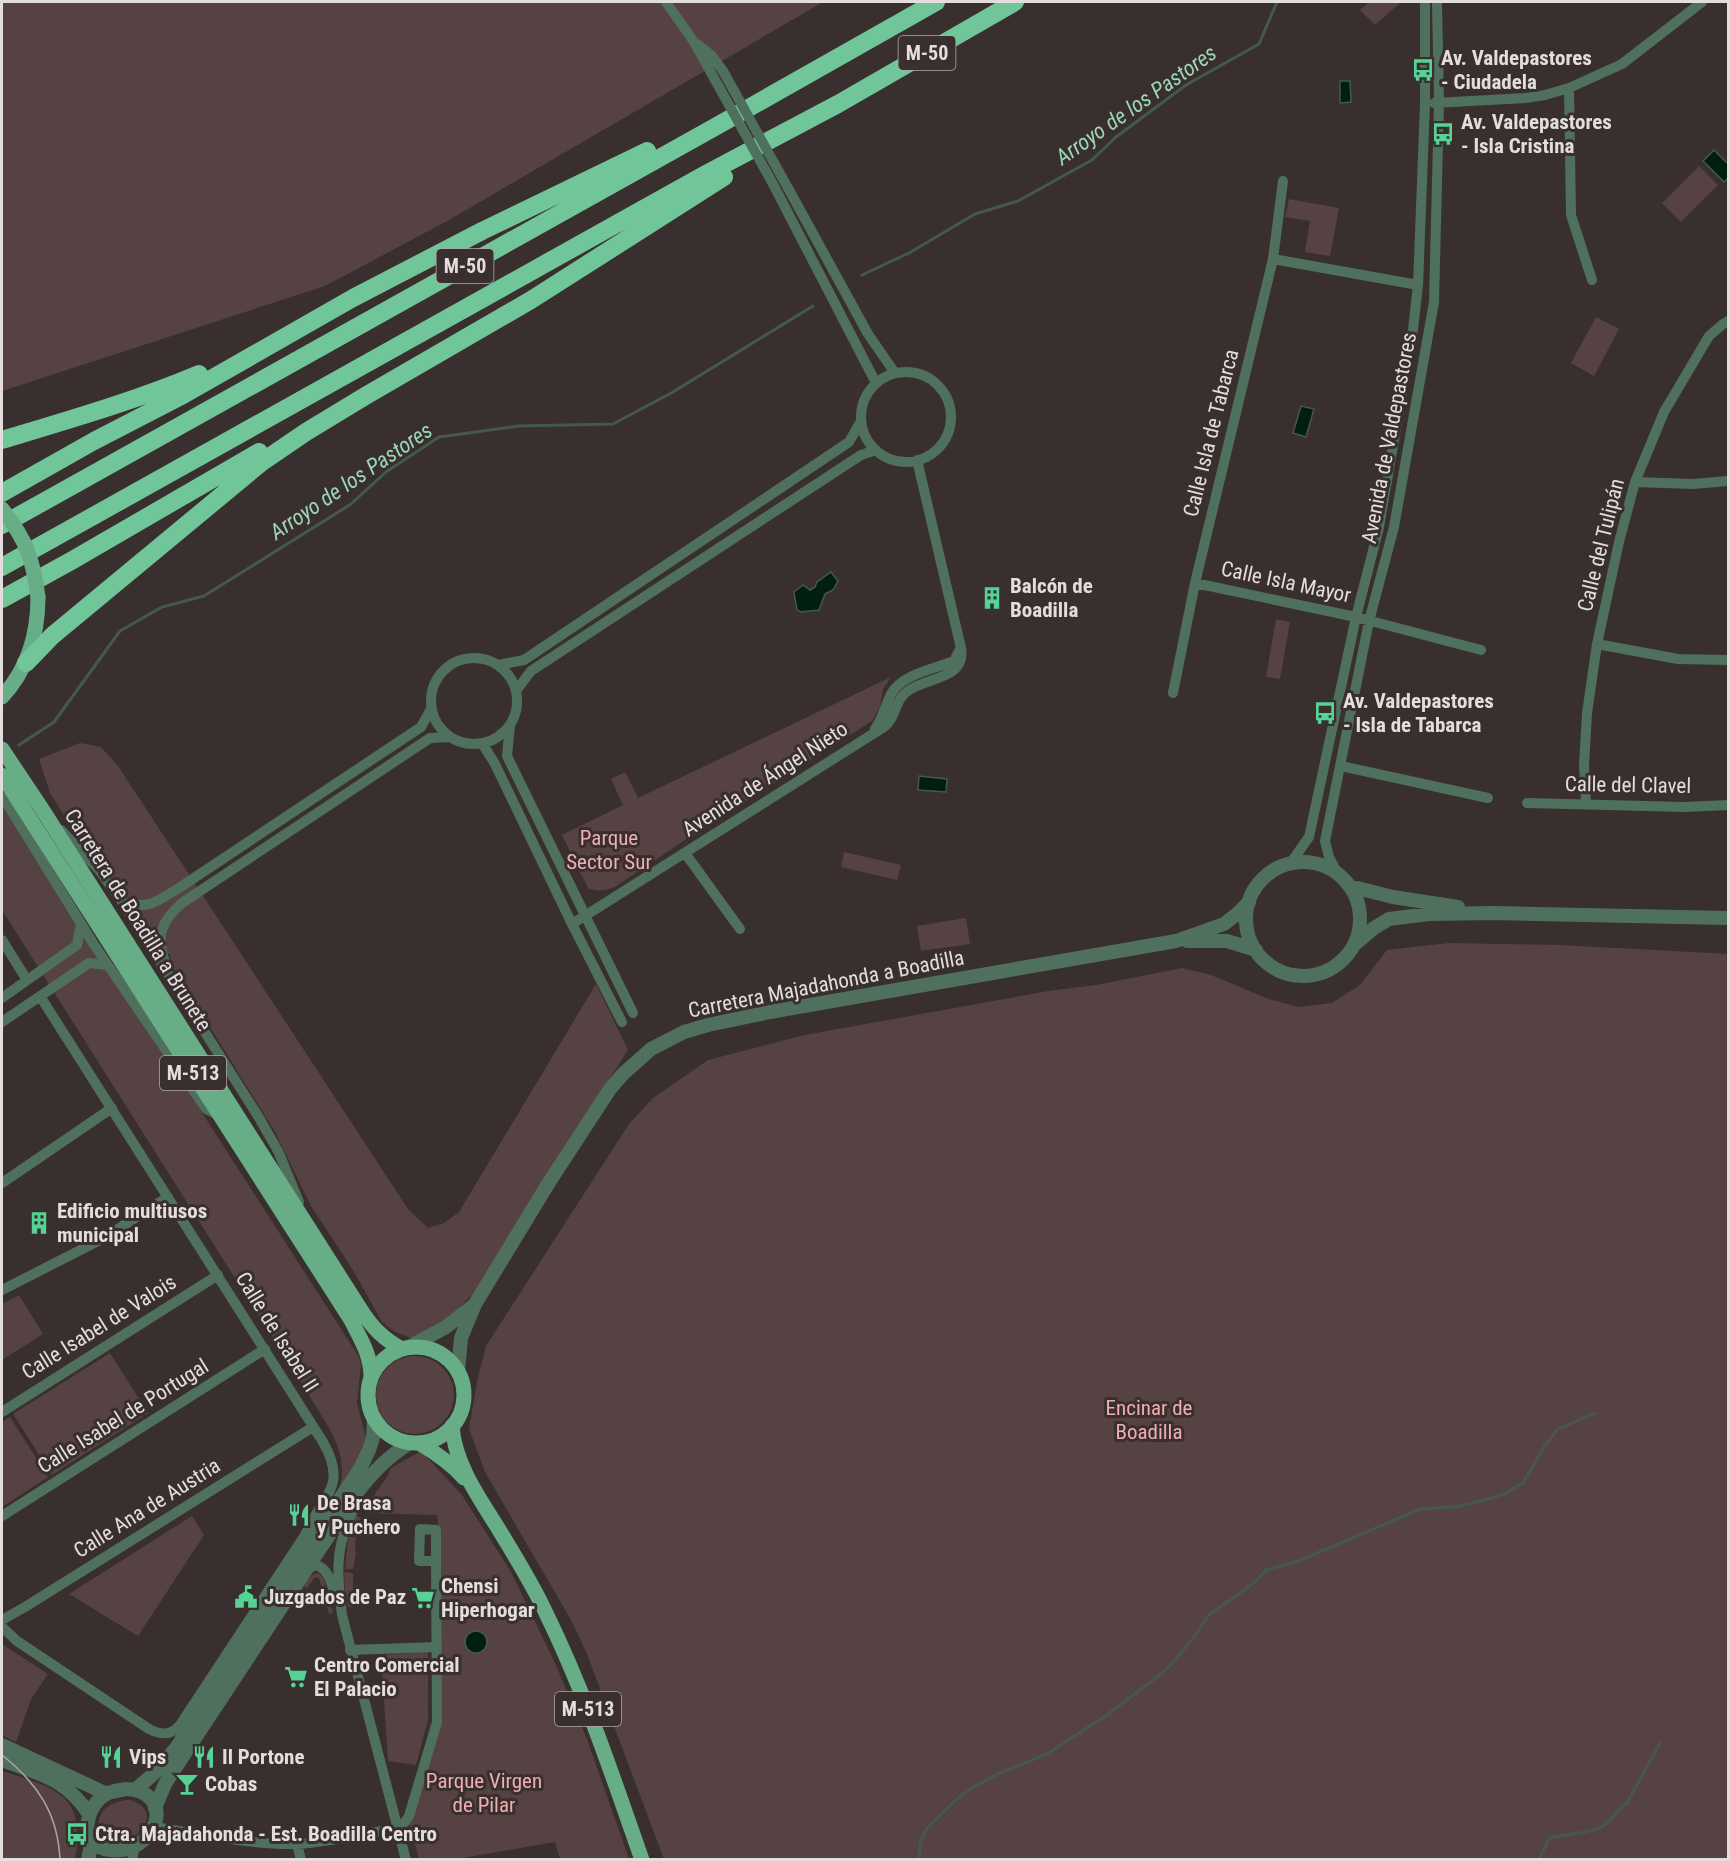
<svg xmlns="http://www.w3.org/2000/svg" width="1730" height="1861" font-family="'Roboto Condensed',sans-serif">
<rect width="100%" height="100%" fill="#392f2f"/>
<path fill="#574243" d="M2 2H823L449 220 325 286 2 391Z
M1369 2H1401L1375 25 1360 10Z
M1699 166 1718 185 1681 222 1662 203Z
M1289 199 1339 208 1330 256 1305 252 1310 221 1285 217Z
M1596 317 1619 329 1594 376 1571 363Z
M1276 619 1290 622 1280 679 1266 677Z
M891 677 883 689 880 707 872 721 688 838 615 887C605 891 598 892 588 888L562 835 623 805 611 779 625 772 638 798Z
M80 743 101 747 118 766 408 1209 428 1228 444 1223 459 1212 596 984 628 1050 475 1292 442 1324 412 1338 395 1332 382 1322 353 1270 311 1206 275 1132 174 969 170 955 153 941 107 871 81 842 50 793 39 759Z
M2 796 93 943 359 1357 361 1365 357 1403 366 1438 362 1454 339 1489C351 1454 326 1424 309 1395L2 910Z
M844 852 901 865 897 880 841 867Z
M966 918 970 944 921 951 917 926Z
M1449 943 1561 945 1728 954V1859H664L587 1654 571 1620 485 1472 469 1429 478 1377 486 1346 629 1124 653 1098 708 1060 805 1035 1048 991 1096 985 1182 968 1211 975 1266 998 1298 1007 1332 1003 1360 985 1387 950Z
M19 1295 43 1334 2 1360V1304Z
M110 1353 148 1413 52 1475 13 1414Z
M376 1395a39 39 0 1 1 78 0a39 39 0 1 1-78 0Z
M10 1417 48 1477 2 1507V1422Z
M421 1451 462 1495 511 1572 556 1665 588 1742 629 1859H560L555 1842 463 1858 419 1859 409 1822 440 1723 439 1530 437 1515 365 1513 376 1492 387 1477 391 1468Z
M192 1516 204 1535 138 1636 69 1594Z
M356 1516 361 1518 356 1532 355 1552 356 1553 353 1569H345L348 1538Z
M344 1572 353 1573V1607H348L345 1592Z
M316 1573 320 1574 324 1579 333 1613 329 1614 319 1578 315 1577 307 1588 304 1586 309 1577Z
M2 1644 48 1674 31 1699 16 1742 2 1735Z
M428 1652V1720L416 1765 388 1761 381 1655Z
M2 1771C55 1788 87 1794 75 1859H2Z
M129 1800C140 1802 150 1810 146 1822 145 1828 139 1833 134 1836 97 1859 80 1803 129 1800Z"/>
<path fill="#011f11" stroke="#45584e" stroke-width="1.5" d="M1340 81H1350L1351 102 1340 103Z
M1714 150 1728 164V178L1724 182 1703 161Z
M1301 406 1314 409 1306 437 1293 433Z
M831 572 838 581 833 590 825 594 819 610 801 612 797 610 794 592 803 585 810 590 815 587 817 582Z
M919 776 947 779 946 792 918 790Z
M465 1642a11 11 0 1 1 22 0a11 11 0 1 1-22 0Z"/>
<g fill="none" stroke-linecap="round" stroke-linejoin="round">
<path stroke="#45584e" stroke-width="3" d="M862 275 909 253 975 214 1018 201 1092 160 1116 137 1186 85 1259 44 1277 2
M19 745 54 722 120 631 162 607 204 596 351 504 386 472 439 437 519 426 613 424 673 392 813 306
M919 1860 920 1843 927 1828 958 1798 975 1786 1000 1773 1047 1754 1107 1715 1166 1670 1191 1641 1209 1615 1254 1583 1266 1570 1296 1562 1420 1509 1453 1507 1478 1502 1504 1494 1523 1483 1544 1447 1557 1430 1594 1413
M1539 1860 1549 1838C1562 1835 1599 1832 1606 1824 1614 1817 1619 1809 1627 1803L1660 1743"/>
<path stroke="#4f705d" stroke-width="10" d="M666 2 694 42 714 78
M697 44 711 55 723 71
M1569 88 1571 215 1592 280
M1434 103 1526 98 1545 95 1569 88 1622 64 1702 2
M773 184 876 383
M788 188 868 334 895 373
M1273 259 1418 285
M861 417a45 45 0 1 1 90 0a45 45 0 1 1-90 0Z
M1635 482 1693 484 1728 481
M1195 583 1356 617 1481 650
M1597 644 1678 659 1728 660
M431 701a43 43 0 1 1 86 0a43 43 0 1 1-86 0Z
M498 665 524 660 849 442 861 421
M516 691 531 671 861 455 876 450
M1173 693 1195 583 1273 259 1283 181
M510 725 507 756 633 1013
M875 729C883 718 885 706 891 694 902 674 934 669 954 661L960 649
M482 743 495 764 572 924 622 1022
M1341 766 1488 798
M10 788 6 802 93 943 206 1109 218 1115
M1527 803 1685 807 1728 805
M1586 803 1584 765 1587 713 1597 644 1619 542 1635 482 1664 412 1709 336 1723 324 1728 321
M61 830 99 870 123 903 258 1116 278 1151 299 1202
M685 853 740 929
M1290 864 1309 837 1356 617 1379 527 1413 329 1418 285 1425 104V2
M1338 874 1329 857 1325 841 1369 621 1394 527 1434 302 1439 103 1437 2
M123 903C151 909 155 902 179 888L421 727 431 709
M572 924 884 727C898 716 893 699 911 689 931 677 966 678 961 648L917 460
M2 940 27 980
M166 964C155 937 161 921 182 903L430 738 450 737
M2 998 77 945 81 924
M2 1022 89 963 108 965
M2 1183 112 1108
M2 1290 104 1238 168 1197
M2 1412 218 1275
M357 1503C335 1543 336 1571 342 1615L406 1860
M2 1516 265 1349
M420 1529 436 1530V1561H419Z
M307 1569 316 1565C329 1569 331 1583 335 1595
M2 1620 25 1607 313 1427
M2 1627 17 1641 149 1729C161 1735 171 1736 180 1725L305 1535C321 1496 349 1488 323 1442L40 996
M350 1650 437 1647
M155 1827C199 1834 253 1845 297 1844 331 1842 364 1834 397 1828L405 1822 409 1816 437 1722 436 1561
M297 1844 301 1860
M132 1860 135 1845"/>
<path stroke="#4f705d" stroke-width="14" d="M1246 919a57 57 0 1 1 114 0a57 57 0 1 1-114 0Z
M1349 886 1393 897 1458 907
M1187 941H1227L1256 950
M1354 945 1374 928 1389 919 1429 914 1493 913 1728 918
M409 1347 446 1327 474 1305
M458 1372 461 1338 475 1304 548 1184 610 1089 623 1074 651 1049 684 1032 708 1025 770 1012 1176 941 1224 924 1237 914 1249 902
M2 1745 107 1794
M2 1760C40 1774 65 1778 89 1814
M126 1789C179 1792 156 1856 110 1850 77 1846 84 1805 108 1793 114 1791 120 1790 126 1789Z
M135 1790 158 1770 176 1748 361 1467 369 1450 373 1438 374 1419
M155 1808 165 1784 176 1767 356 1494C371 1474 388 1456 410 1443
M88 1860 92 1841"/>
<path stroke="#67ae87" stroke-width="15" d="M2 697C28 669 38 635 38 597
M2 749 42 809 361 1310C372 1327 383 1339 402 1349
M2 775 351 1320C361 1340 371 1355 371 1377
M368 1395a48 48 0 1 1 96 0a48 48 0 1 1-96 0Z
M452 1426C455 1466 481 1500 501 1533 516 1558 531 1582 544 1609 584 1690 612 1774 642 1860
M419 1443C436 1453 451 1463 464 1478"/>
<path stroke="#70c698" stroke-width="18" d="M2 440C68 420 135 401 199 374
M2 493 94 441 183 395 353 298 482 231 647 151
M2 525 715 127 936 2
M2 567 704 175 838 104 1015 2
M2 599 71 561 259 452
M26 663 52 636 262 462 306 432 367 395 531 300 724 177"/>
<path stroke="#aea6a6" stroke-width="1.5" d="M2 1755C37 1783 58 1813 60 1860"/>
<path stroke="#4f705d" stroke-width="10" d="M723 71 788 188
M714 78 773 184"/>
<path stroke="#67ae87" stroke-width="15" d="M2 509C26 539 33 559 38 597"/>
</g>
<defs>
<g id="bus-bare" transform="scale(1.8)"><path d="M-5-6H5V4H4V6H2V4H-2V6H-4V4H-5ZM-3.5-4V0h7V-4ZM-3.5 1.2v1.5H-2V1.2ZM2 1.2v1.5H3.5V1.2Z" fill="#54d395" stroke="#392f2f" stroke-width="2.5" paint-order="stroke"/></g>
<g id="building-bare" transform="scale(1.8)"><path d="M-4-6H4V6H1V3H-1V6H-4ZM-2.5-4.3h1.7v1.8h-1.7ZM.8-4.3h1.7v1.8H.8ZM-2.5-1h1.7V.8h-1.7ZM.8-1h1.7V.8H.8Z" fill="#54d395" stroke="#392f2f" stroke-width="2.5" paint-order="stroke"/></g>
<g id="restaurant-bare" transform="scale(1.8)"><path d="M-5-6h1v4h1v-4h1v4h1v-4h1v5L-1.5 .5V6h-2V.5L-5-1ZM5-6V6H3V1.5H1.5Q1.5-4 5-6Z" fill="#54d395" stroke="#392f2f" stroke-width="2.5" paint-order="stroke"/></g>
<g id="civic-bare" transform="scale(1.8)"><path d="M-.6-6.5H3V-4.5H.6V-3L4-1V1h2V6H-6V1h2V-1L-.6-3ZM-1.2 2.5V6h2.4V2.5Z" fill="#54d395" stroke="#392f2f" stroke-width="2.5" paint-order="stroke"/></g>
<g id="supermarket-bare" transform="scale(1.8)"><path d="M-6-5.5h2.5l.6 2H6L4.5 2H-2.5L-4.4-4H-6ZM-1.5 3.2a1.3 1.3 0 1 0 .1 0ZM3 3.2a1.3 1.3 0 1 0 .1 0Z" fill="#54d395" stroke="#392f2f" stroke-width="2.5" paint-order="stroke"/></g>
<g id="bar-bare" transform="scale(1.8)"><path d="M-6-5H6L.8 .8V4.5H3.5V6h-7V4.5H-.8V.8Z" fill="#54d395" stroke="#392f2f" stroke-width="2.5" paint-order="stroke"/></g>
</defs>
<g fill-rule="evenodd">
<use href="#bus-bare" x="1423" y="70"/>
<use href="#bus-bare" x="1443" y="134"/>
<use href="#building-bare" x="992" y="598"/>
<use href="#bus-bare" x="1325" y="713"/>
<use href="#building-bare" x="39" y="1223"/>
<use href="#restaurant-bare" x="299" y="1515"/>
<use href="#civic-bare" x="246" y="1597"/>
<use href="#supermarket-bare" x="423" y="1598"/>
<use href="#supermarket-bare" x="296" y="1677"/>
<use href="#restaurant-bare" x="111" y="1757"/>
<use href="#restaurant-bare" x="204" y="1757"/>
<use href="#bar-bare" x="187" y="1784"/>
<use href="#bus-bare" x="77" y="1834"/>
</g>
<g text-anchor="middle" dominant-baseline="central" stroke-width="6" stroke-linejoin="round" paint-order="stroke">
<g fill="#392f2f" stroke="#b1a9a9" stroke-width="1.5">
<rect x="898.5" y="36" width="57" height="34" rx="4.5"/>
<rect x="436.5" y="249" width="57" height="34" rx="4.5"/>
<rect x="160" y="1056" width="66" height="34" rx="4.5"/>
<rect x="555" y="1692" width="66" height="34" rx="4.5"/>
</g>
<g font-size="20" font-weight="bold" fill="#e4dddd">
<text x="927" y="53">M-50</text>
<text x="465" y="266">M-50</text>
<text x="193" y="1073">M-513</text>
<text x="588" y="1709">M-513</text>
</g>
<g font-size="21" font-weight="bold" fill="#e4dddd" stroke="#392f2f" text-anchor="start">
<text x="1441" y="58">Av. Valdepastores<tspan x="1441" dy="24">- Ciudadela</tspan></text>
<text x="1461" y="122">Av. Valdepastores<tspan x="1461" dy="24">- Isla Cristina</tspan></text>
<text x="1010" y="586">Balcón de<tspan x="1010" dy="24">Boadilla</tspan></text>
<text x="1343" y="701">Av. Valdepastores<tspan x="1343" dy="24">- Isla de Tabarca</tspan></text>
<text x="57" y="1211">Edificio multiusos<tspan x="57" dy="24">municipal</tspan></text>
<text x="317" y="1503">De Brasa<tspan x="317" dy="24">y Puchero</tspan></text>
<text x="441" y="1586">Chensi<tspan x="441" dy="24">Hiperhogar</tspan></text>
<text x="264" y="1597">Juzgados de Paz</text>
<text x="314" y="1665">Centro Comercial<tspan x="314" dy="24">El Palacio</tspan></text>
<text x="129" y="1757">Vips</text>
<text x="222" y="1757">Il Portone</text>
<text x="205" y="1784">Cobas</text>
<text x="95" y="1834">Ctra. Majadahonda - Est. Boadilla Centro</text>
</g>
<g font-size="21" fill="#e4dddd" stroke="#392f2f">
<text transform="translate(1211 433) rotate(-76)">Calle Isla de Tabarca</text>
<text transform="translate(1389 438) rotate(-79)">Avenida de Valdepastores</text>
<text transform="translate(1601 545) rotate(-76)">Calle del Tulipán</text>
<text transform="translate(1286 582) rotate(12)">Calle Isla Mayor</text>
<text transform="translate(765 779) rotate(-33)">Avenida de Ángel Nieto</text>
<text transform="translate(1628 785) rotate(1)">Calle del Clavel</text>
<text transform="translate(138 920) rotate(58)">Carretera de Boadilla a Brunete</text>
<text transform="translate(826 984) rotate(-11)">Carretera Majadahonda a Boadilla</text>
<text transform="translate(99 1327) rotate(-32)">Calle Isabel de Valois</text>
<text transform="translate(277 1332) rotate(58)">Calle de Isabel II</text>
<text transform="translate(123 1416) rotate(-32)">Calle Isabel de Portugal</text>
<text transform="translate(147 1508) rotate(-32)">Calle Ana de Austria</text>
</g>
<g font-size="21" fill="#f0aeb1" stroke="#392f2f">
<text x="609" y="838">Parque<tspan x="609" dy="24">Sector Sur</tspan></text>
<text x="1149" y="1408">Encinar de<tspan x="1149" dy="24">Boadilla</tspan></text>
<text x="484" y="1781">Parque Virgen<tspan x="484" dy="24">de Pilar</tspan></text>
</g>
<g font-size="22" font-style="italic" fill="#9bd7b5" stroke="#392f2f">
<text transform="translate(1136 105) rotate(-35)">Arroyo de los Pastores</text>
<text transform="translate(351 481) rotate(-34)">Arroyo de los Pastores</text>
</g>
</g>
<rect width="1730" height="1861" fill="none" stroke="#e4dddd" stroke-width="6"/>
</svg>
